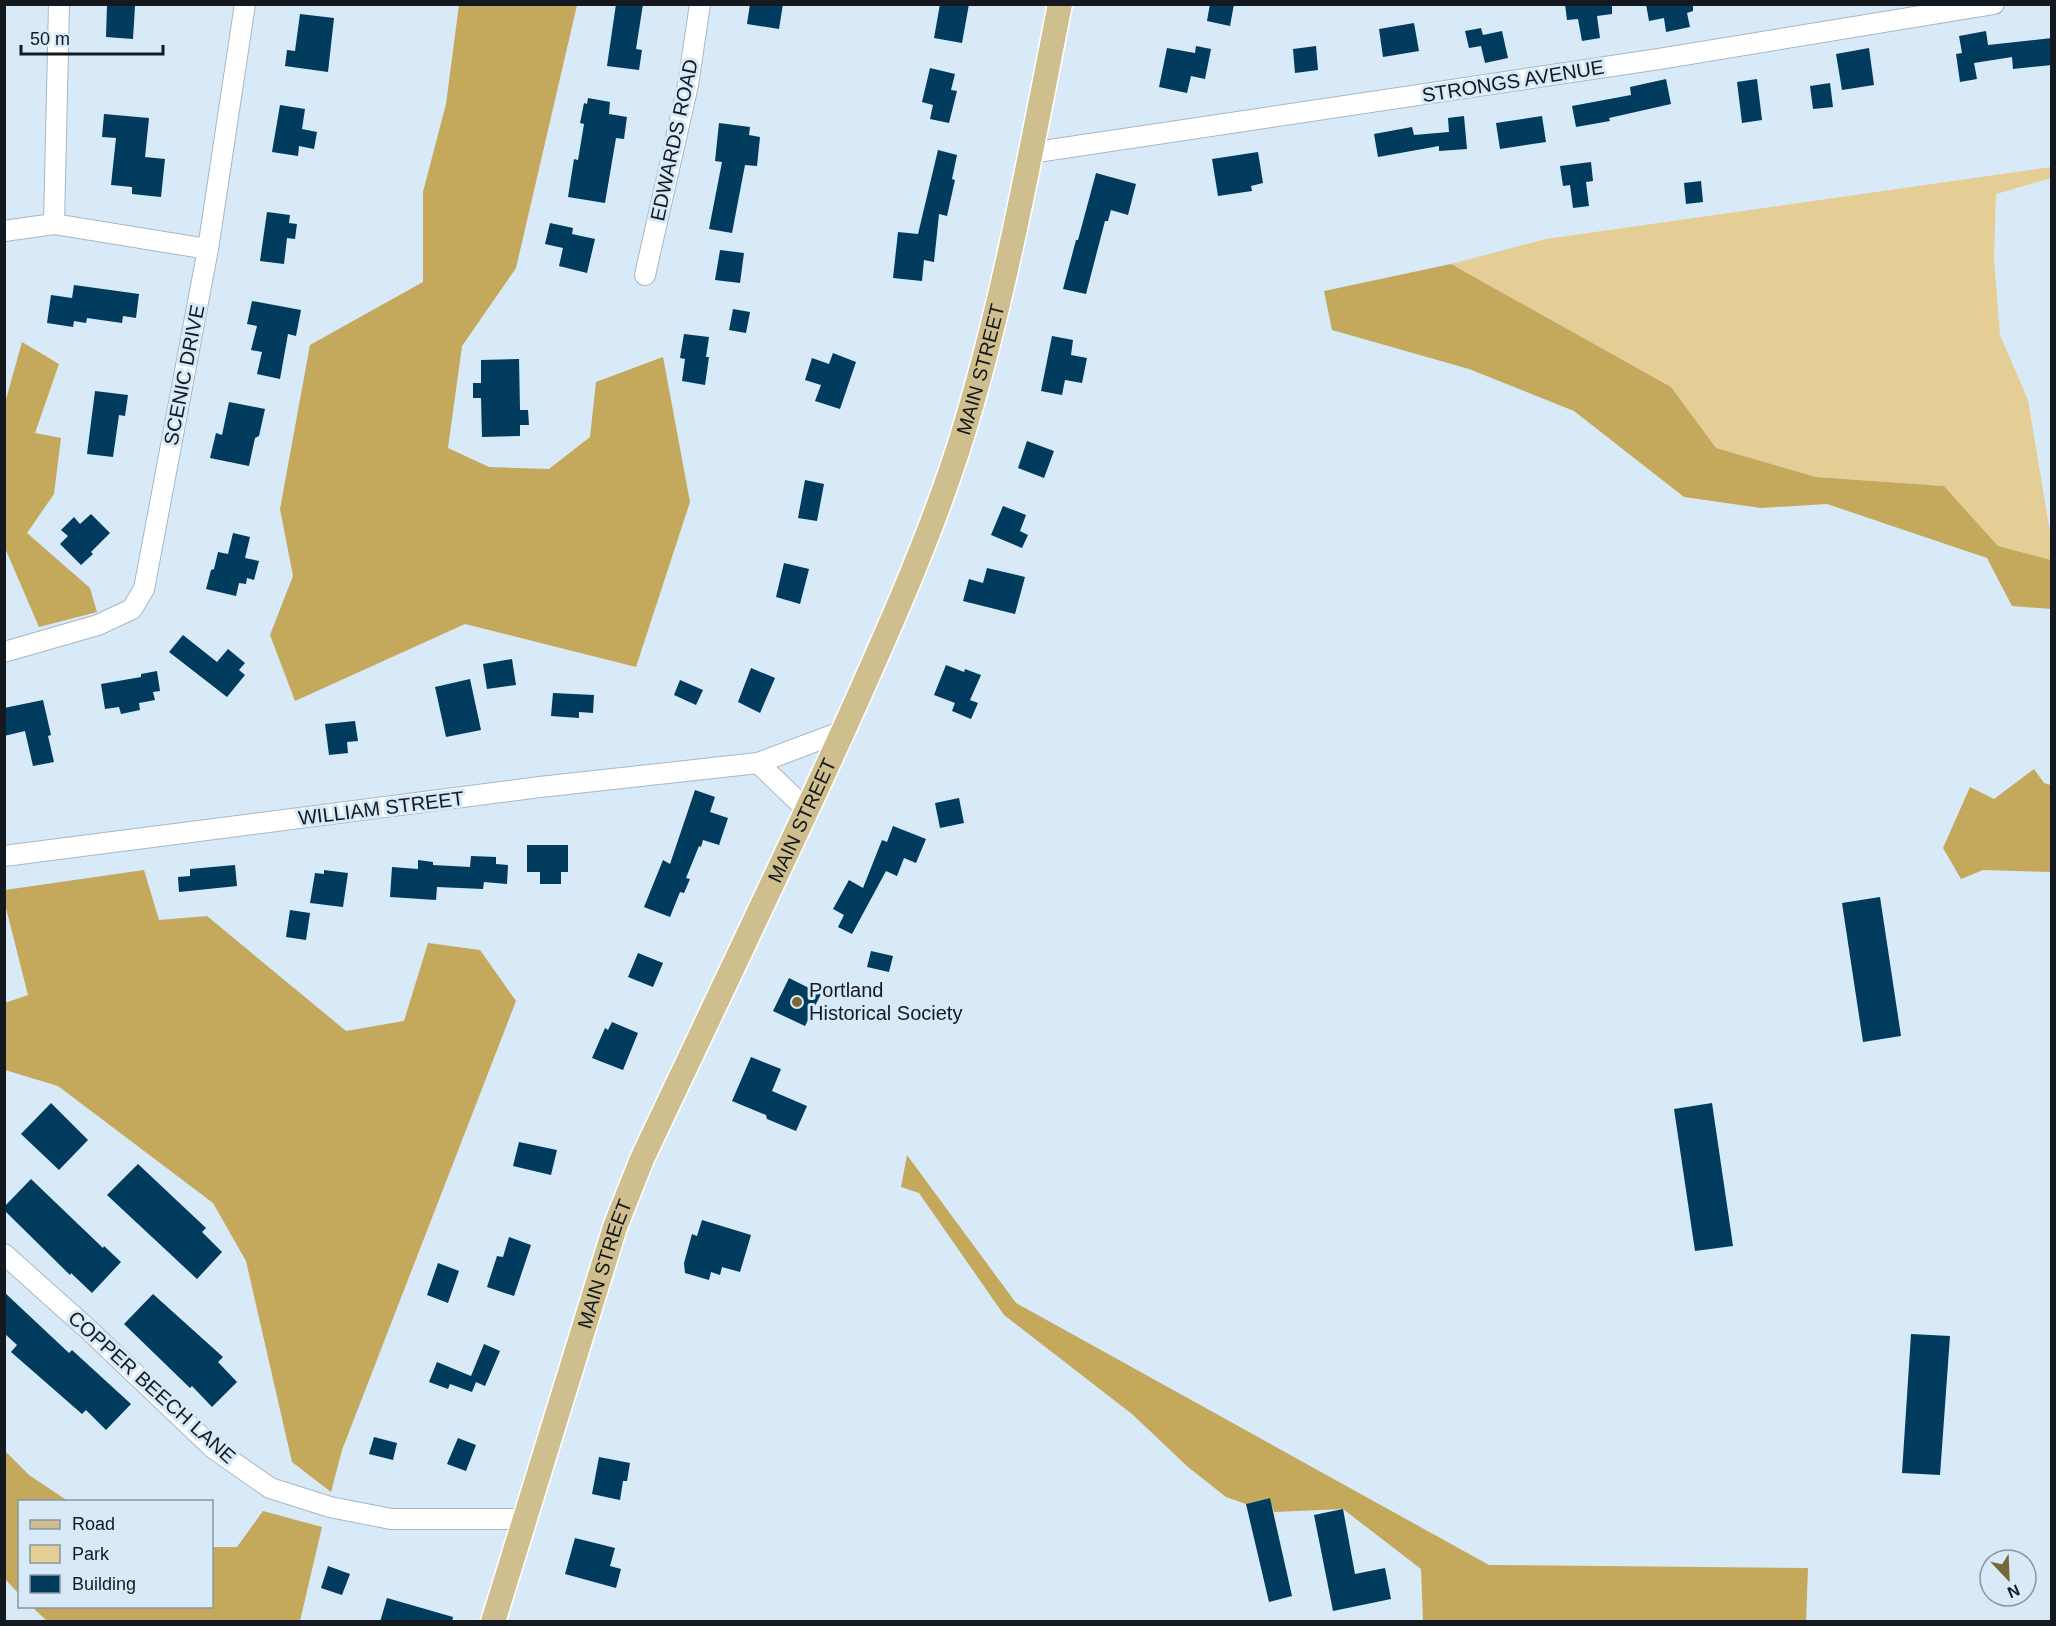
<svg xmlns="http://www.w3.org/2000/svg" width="2056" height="1626" font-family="Arial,sans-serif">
<rect width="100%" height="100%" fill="#d8e9f7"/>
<path fill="#e4ce96" d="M2051 167V178L1996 194 1994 258 2000 335 2028 400 2051 538V560L1998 546 1944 486 1816 477 1716 448 1671 387 1451 264 1546 239Z"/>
<path fill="#c4a85c" d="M459 5H577L516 268 462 346 448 448 489 467 549 469 590 437 596 382 663 357 690 502 636 667 465 624 295 701 270 635 293 576 280 509 310 345 423 282V192L446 104Z
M1451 264 1671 387 1716 448 1816 477 1944 486 1998 546 2051 560V609L2012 606 1987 558 1827 504 1761 508 1684 497 1574 411 1469 369 1332 330 1324 291Z
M22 342 59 364 35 433 61 438 54 494 27 533 90 588 97 612 39 627 5 548V403Z
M2034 769 2044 783 2051 785V872L1983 870 1961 879 1943 848 1970 787 1994 799Z
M144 870 159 920 207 916 346 1031 404 1021 428 943 480 950 516 1001 342 1450 331 1492 292 1462 246 1261 213 1203 58 1086 5 1070V1003L28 995 5 904V890Z
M907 1155 1016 1303 1489 1565 1808 1568 1806 1621H1423L1421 1569 1343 1509 1274 1512 1269 1498 1246 1504 1226 1497 1188 1467 1132 1414 1004 1315 919 1193 901 1187Z
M4 1450 29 1475 68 1501 20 1502 19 1594 5 1579Z
M263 1511 322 1527 300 1621H47L32 1607 212 1606V1547H237Z"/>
<path fill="#013b5d" d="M107 4H130V6H135L133 39 106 37Z
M616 4H643L636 49 642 50 639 70 607 66Z
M750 4H783L779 29 747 24Z
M940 4H969L962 43 934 38Z
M1210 4H1234L1230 26 1207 21Z
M1565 4H1612V14L1597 16 1600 38 1582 41 1578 19 1567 20Z
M1646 4H1693V11L1687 13 1690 27 1666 32 1664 18 1649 21Z
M300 14 334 18 328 72 285 66 287 50 295 51Z
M1414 23 1419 51 1383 57 1379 29Z
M1481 28 1483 35 1502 31 1508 58 1485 63 1481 46 1469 48 1465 31Z
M1986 31 1988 45 2052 38V65L2013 69 2012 57 1974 63 1977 79 1960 82 1956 54 1962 53 1959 36Z
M1196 46 1211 49 1205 79 1191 76 1187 93 1159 87 1167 48 1195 53Z
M1316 46 1318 70 1295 73 1293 49Z
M1869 48 1874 85 1842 90 1836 54Z
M930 68 955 74 951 90 957 91 949 123 930 119 933 105 922 102Z
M1666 79 1671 104 1609 118 1610 121 1576 127 1572 106 1631 95 1630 87Z
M1757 79 1762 120 1742 123 1737 82Z
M1830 83 1833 107 1813 109 1810 86Z
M588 98 610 102 609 114 627 117 624 139 616 138 605 203 568 197 574 159 578 160 584 124 580 123 584 103 587 104Z
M280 105 305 109 302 129 317 132 314 149 299 146 298 156 272 152Z
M104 114 149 118 145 157 165 159 161 197 132 194V187L111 185 116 138 102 137Z
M1464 116 1467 149 1439 151V146L1378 157 1374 134 1412 127 1414 135 1449 132 1448 118Z
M1542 116 1546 142 1500 149 1496 123Z
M719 123 750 127 749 135 760 137 757 166 745 165 732 233 709 229 722 162 715 161Z
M938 150 957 155 952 179 955 180 947 216 939 214 934 262 924 260 922 281 893 278 898 232 918 234Z
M1258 152 1263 183 1251 186 1252 191 1218 196 1212 159Z
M1591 162 1593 181 1586 182 1589 206 1573 208 1570 185 1563 186 1560 166Z
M1096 173 1136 184 1128 215 1111 210 1108 221H1105L1086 294 1063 289 1076 240H1078Z
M1701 181 1703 202 1686 204 1684 183Z
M267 212 290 215 289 223 297 224 295 239 287 238 284 264 260 261Z
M550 223 573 228 572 234 595 239 587 273 559 266 563 248 545 244Z
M720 250 744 253 740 283 715 280Z
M74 285 139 294 136 318 123 316 122 323 87 318 86 323 74 321 73 327 47 323 51 295 72 298Z
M252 301 301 310 296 336 288 334 280 379 257 374 262 352 251 350 257 326 247 324Z
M733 309 750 312 746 333 729 330Z
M684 334 709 337 706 357H709L705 385 682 381 685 359 680 358Z
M1052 336 1073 340 1071 355 1087 358 1082 383 1065 380 1062 395 1041 391Z
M833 353 856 362 840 409 815 401 821 385 805 380 812 358 829 364Z
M519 359 520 410H528L529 425H520V436L482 437 481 398H473V383H481V360Z
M95 391 128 395 125 416 119 415 113 457 87 454Z
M229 402 265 409 259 436 255 438 249 466 210 458 216 433 222 435Z
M1027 441 1054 451 1044 478 1018 468Z
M805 480 824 484 817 521 798 518Z
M1003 506 1026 515 1020 531 1028 535 1022 548 991 535Z
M91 514 110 533 91 552 93 554 81 565 60 544 68 536 61 530 74 517 80 524Z
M233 533 250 537 245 558 259 561 254 580 247 578 246 584 239 583 236 596 206 589 211 570 214 569 218 552 228 554Z
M784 563 809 569 800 604 776 597Z
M987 568 1025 577 1015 614 963 601 969 579 983 583Z
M183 635 217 662 228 649 245 663 239 670 245 675 227 697 169 652Z
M512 659 516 685 487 689 483 664Z
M946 665 964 672 965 669 981 675 970 700 978 703 971 719 952 711 955 703 934 695Z
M751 668 775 678 760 713 738 702Z
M157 671 160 691 153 692 155 700 139 703 140 710 121 714 119 707 105 709 101 684 141 677V674Z
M470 679 481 730 446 737 435 687Z
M680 680 703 690 696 705 674 695Z
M553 693 594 695 593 713 579 712V718L551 716Z
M43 700 51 735 48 736 54 762 33 766 25 731 4 736V708Z
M355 721 358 741 347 742 348 753 329 755 325 724Z
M695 790 715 797 710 812 728 818 719 845 703 840 701 847 699 846 686 878 690 879 684 893 680 892 670 917 644 907 663 860 670 864Z
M959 798 964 823 940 828 935 803Z
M893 826 926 839 916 863 904 858 897 876 886 871 852 934 838 927 844 915 833 909 849 880 863 888 882 840 887 842Z
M527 845H568V872H561V884H540V872H527Z
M471 856 496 857V864L508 865 507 884 484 882 483 889 437 887 436 900 390 897 392 867 418 869V860L433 862V865L470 867Z
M235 865 237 886 179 892 178 877 190 876V869Z
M324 870 348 873 343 907 310 903 315 873 324 874Z
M1880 897 1901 1036 1863 1042 1842 903Z
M290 910 310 913 306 940 286 937Z
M871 951 893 956 889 972 867 967Z
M638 953 663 963 653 987 628 977Z
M789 978 821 994 805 1026 773 1011Z
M612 1022 638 1033 623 1070 592 1058 605 1028 608 1030Z
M751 1057 781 1069 772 1091 807 1106 796 1131 767 1119 766 1115 732 1101Z
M51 1103 88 1140 59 1170 21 1134Z
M1712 1103 1733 1246 1695 1251 1674 1109Z
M519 1142 557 1150 551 1175 513 1166Z
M138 1164 206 1228 202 1232 222 1252 197 1279 107 1195Z
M31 1179 103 1248 104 1246 121 1262 92 1293 71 1273 70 1275 4 1210V1207Z
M702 1220 751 1235 740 1272 722 1267 720 1275 711 1272 709 1280 685 1273 684 1263 692 1234 697 1236Z
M509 1237 531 1245 514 1296 487 1287 497 1256 503 1257Z
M438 1263 459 1271 448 1303 427 1295Z
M4 1292 69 1353 72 1350 131 1404 106 1430 86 1410 82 1414 11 1352 17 1345 4 1333Z
M153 1294 223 1357 218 1362 237 1382 212 1407 192 1386 190 1388 124 1324Z
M1911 1334 1950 1336 1940 1475 1902 1473Z
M484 1344 500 1351 485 1386 476 1382 472 1392 450 1384 448 1389 429 1382 437 1362 471 1376Z
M374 1437 397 1443 393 1460 369 1454Z
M458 1438 476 1445 466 1471 447 1464Z
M599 1457 630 1463 627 1481H623L620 1500 592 1494Z
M1270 1498 1292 1596 1269 1602 1246 1504Z
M1343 1509 1355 1574 1385 1568 1391 1599 1333 1611 1314 1515Z
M575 1538 615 1548 610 1566 621 1569 616 1588 565 1574Z
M328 1566 350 1574 342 1595 321 1588Z
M387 1598 453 1617 452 1622H380Z"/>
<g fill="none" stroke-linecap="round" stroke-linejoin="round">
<g stroke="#a7b7c4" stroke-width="22">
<path id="minor" d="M1030 153 1659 59 1994 4
M54 224 59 4
M4 231 54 224 208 249
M645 275 688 85 700 4
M4 652 98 625 132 609 144 589 208 249 245 4
M758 763 807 810
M4 856 540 787 758 763 843 731
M4 1254 89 1330 213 1448 270 1488 330 1507 391 1519H524"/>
</g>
<g stroke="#fff" stroke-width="27">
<g id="major">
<path id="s1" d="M493 1622 615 1227 642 1159C710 1015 779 872 845 727 887 633 930 538 961 440 1005 298 1031 150 1060 4"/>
</g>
</g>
<use href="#minor" stroke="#fff" stroke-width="20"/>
<use href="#major" stroke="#d0bf8e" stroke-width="24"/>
</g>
<circle fill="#7a6736" stroke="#d8e9f7" stroke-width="2" cx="797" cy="1002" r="6"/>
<g text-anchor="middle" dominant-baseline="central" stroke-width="6" stroke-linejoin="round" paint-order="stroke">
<g font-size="20" fill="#13191e" stroke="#d8e9f7">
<text transform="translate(1513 81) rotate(-9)">STRONGS AVENUE</text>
<text transform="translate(674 140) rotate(-78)">EDWARDS ROAD</text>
<text stroke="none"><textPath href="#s1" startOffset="1347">MAIN STREET</textPath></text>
<text transform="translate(184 375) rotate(-79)">SCENIC DRIVE</text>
<text transform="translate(381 808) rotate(-7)">WILLIAM STREET</text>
<text stroke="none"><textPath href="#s1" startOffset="861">MAIN STREET</textPath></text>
<text stroke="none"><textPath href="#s1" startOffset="375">MAIN STREET</textPath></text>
<text transform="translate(152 1387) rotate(42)">COPPER BEECH LANE</text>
</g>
<g font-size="20" fill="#13191e" stroke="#d8e9f7" text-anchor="start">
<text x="809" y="990">Portland<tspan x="809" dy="23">Historical Society</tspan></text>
</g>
</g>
<rect width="2056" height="1626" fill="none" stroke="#13191e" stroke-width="12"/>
<rect x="18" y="1500" width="195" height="108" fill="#d8e9f7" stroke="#8996a0" stroke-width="1.5"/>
<rect x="30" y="1520" width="30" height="9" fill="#d0bf8e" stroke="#8996a0" stroke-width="1.5"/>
<text x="72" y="1530" font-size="18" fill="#13191e">Road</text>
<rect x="30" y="1545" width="30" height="18" fill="#e4ce96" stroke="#8996a0" stroke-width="1.5"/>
<text x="72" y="1560" font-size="18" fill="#13191e">Park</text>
<rect x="30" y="1575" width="30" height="18" fill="#013b5d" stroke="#8996a0" stroke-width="1.5"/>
<text x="72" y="1590" font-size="18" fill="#13191e">Building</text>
<g transform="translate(2008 1578) rotate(157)"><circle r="28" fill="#d8e9f7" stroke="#8996a0" stroke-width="1.5"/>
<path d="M0-4.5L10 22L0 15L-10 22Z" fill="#7a6736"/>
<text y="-9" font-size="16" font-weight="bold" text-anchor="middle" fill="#13191e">N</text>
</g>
<path d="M21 45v9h142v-9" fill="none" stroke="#13191e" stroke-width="3"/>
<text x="30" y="45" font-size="18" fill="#13191e" stroke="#d8e9f7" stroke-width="4.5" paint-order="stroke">50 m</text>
</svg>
